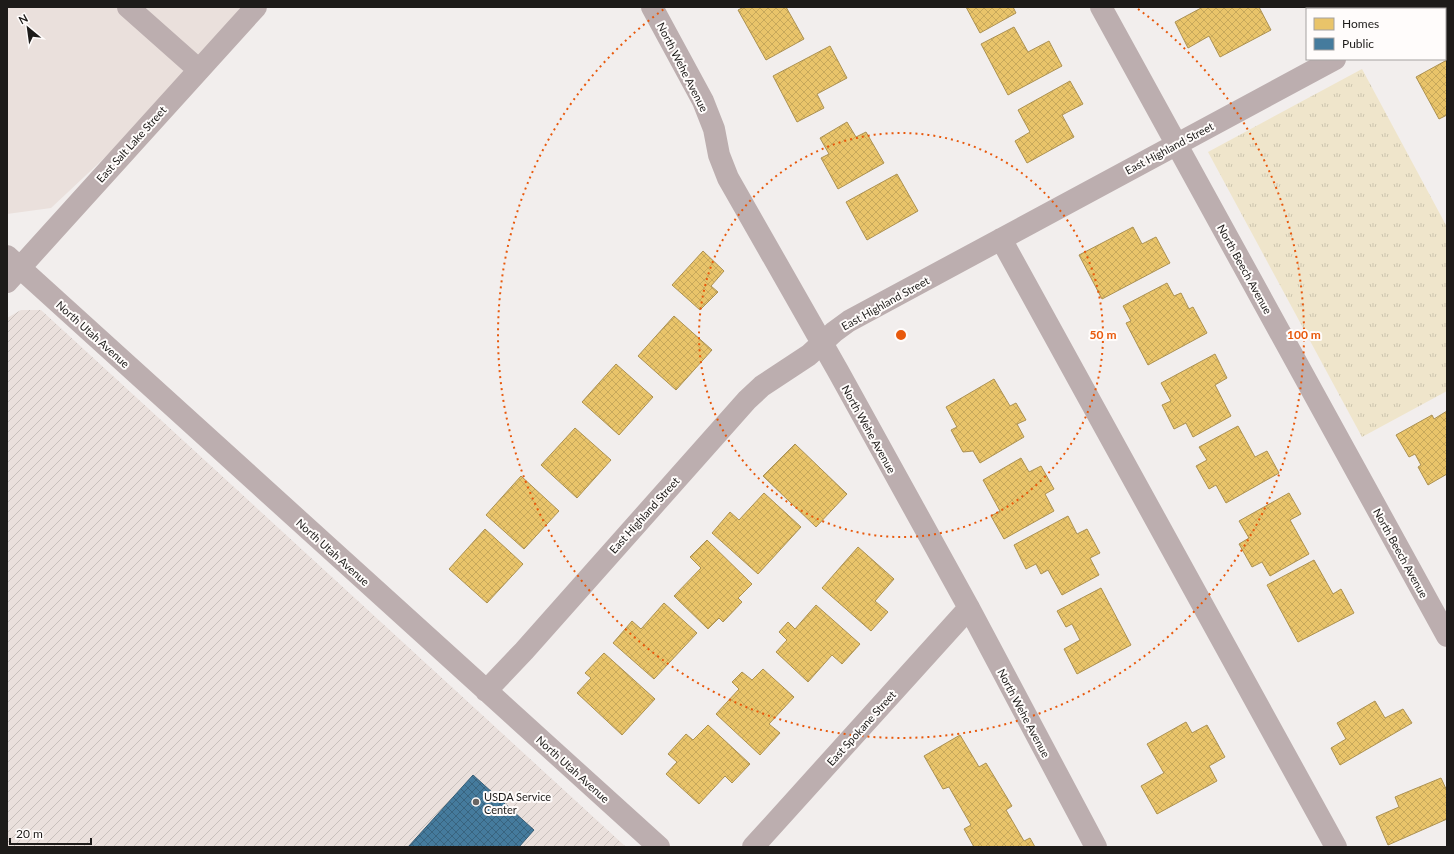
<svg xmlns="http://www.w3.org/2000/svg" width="1454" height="854" font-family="Lato,sans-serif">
<defs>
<pattern id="industrial-furrows" width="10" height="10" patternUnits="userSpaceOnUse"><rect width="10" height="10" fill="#eae0dc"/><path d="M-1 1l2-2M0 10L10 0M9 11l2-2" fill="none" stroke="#c8c0bc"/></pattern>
<pattern id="grass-tufts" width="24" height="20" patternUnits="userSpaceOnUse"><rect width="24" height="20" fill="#efe5cb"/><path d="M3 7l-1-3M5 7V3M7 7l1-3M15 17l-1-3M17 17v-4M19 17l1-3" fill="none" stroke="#ccc4ae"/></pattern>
<pattern id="homes-cross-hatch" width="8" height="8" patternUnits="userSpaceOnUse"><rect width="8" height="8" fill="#e9c46a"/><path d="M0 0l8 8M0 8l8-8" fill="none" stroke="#c7a85b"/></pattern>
<pattern id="public-cross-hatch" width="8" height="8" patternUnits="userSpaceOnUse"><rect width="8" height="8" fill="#457b9d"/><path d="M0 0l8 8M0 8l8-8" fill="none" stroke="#39647f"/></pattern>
</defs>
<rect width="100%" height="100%" fill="#f2eeed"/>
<path fill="#eae0dc" d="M7 7H251L198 70 51 208 7 214Z"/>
<path fill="url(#industrial-furrows)" d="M21 310H41L626 847H7V318Z"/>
<path fill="url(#grass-tufts)" d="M1362 69 1447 227V391L1362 437 1208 152Z"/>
<path fill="url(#homes-cross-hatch)" stroke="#ac9152" d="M744 7H786L804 39 766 60 738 10Z
M966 7H1013L1016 13 980 33Z
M1203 7H1259L1271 30 1220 57 1209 36 1188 48 1175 22Z
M1014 27 1028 52 1049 41 1062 66 1008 95 981 44Z
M830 46 847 78 817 94 824 108 797 122 773 76Z
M1447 60V115L1439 119 1416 77Z
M1070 81 1083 104 1062 115 1074 137 1027 163 1015 141 1030 132 1018 110Z
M847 122 856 137 866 132 884 163 838 189 821 158 829 154 820 138Z
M897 174 918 211 867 240 846 202Z
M1133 227 1142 244 1156 237 1170 263 1102 299 1079 255Z
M703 251 724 271 711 286 718 292 700 310 672 285Z
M1167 283 1174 296 1181 293 1189 309 1193 307 1207 333 1148 365 1126 323 1131 321 1123 306Z
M674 316 712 350 676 390 638 356Z
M1215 354 1227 378 1215 385 1231 416 1193 437 1186 423 1174 429 1162 405 1171 401 1161 383Z
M616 364 653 397 619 435 582 402Z
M994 379 1010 406 1016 403 1026 420 1017 424 1024 437 980 463 973 451 963 452 951 430 957 427 946 407Z
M1447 411V474L1428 485 1418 467 1421 465 1415 454 1409 457 1396 435 1432 415 1434 419Z
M1238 426 1255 457 1267 451 1279 473 1226 503 1216 485 1209 489 1196 466 1207 460 1199 447Z
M575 428 611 460 577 498 541 465Z
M795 444 847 494 816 527 763 476Z
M1021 458 1029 472 1041 466 1054 489 1045 494 1054 511 1004 539 991 516 1000 511 983 480Z
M521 476 559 511 524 549 486 515Z
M764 493 801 527 758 574 712 533 730 512 739 520Z
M1289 493 1301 514 1290 520 1309 554 1270 576 1262 562 1252 567 1239 544 1249 538 1239 521Z
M1068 516 1077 534 1087 529 1100 553 1090 558 1099 575 1062 595 1048 570 1041 574 1036 564 1026 569 1014 545Z
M485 529 523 564 487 603 449 569Z
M707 540 752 584 738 598 742 602 723 622 719 618 708 629 674 596 701 568 690 557Z
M858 547 894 579 875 601 888 612 871 631 822 588Z
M1314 560 1333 594 1341 589 1354 613 1298 642 1267 585Z
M1101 588 1131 645 1077 674 1064 649 1080 640 1072 624 1066 627 1057 611Z
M664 603 697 633 654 679 613 643 632 621 641 629Z
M816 605 860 644 842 664 832 655 808 682 776 652 787 640 779 632 788 622 795 629Z
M604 653 655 699 622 735 577 693 591 678 585 673Z
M763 669 794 697 769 724 780 733 760 755 716 714 739 689 732 682 742 672 752 680Z
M1375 701 1385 718 1403 709 1412 723 1340 765 1331 748 1346 739 1337 723Z
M1186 722 1192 733 1207 725 1225 757 1209 766 1217 781 1157 814 1141 786 1164 773 1147 744Z
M708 725 750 764 732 783 725 776 699 804 666 774 677 762 668 754 686 734 693 740Z
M960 735 979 767 986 763 1012 806 1006 810 1024 841 1030 838 1035 847H974L964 829 971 825 949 787 943 789 924 756Z
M1441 778 1447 791V819L1388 845 1376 817 1399 807 1395 797Z"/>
<path fill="url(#public-cross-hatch)" stroke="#395e75" d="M473 775 534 830 519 847H408Z"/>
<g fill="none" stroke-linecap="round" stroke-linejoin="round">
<path stroke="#bcaeaf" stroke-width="22" d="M128 7 199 70
M652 7 703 101 714 129 719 155 728 178 838 371 969 608 1096 847
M1101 7 1447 636
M1428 9 1431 7
M1001 239 1336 847
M7 256 659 847
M7 282 256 7
M486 691 524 651 747 400 762 386 809 355 834 332 849 321 1335 59
M753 847 969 608"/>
</g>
<g fill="none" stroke="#e8590c" stroke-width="2" stroke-dasharray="2 4">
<circle cx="901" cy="335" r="202"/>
<path d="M1138 9A403 403 0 1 1 664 9"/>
</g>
<circle fill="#686563" stroke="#fffcfb" stroke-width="1.5" cx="476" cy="802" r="4"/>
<g text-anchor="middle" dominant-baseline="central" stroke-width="4" stroke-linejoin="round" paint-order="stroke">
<g font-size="11" fill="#1d1b19" stroke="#fffcfb">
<text transform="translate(683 67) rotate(63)">North Wehe Avenue</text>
<text transform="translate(131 144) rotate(-48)">East Salt Lake Street</text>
<text transform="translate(1169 148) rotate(-28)">East Highland Street</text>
<text transform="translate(1245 269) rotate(61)">North Beech Avenue</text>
<text transform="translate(885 303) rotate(-29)">East Highland Street</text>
<text transform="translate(93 334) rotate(42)">North Utah Avenue</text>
<text transform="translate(869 429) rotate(61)">North Wehe Avenue</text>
<text transform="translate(644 515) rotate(-48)">East Highland Street</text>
<text transform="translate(333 552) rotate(42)">North Utah Avenue</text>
<text transform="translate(1401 553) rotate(61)">North Beech Avenue</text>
<text transform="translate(1024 713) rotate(62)">North Wehe Avenue</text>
<text transform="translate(861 728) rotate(-48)">East Spokane Street</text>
<text transform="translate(573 769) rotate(42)">North Utah Avenue</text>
</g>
<g font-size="11" fill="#1d1b19" stroke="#fffcfb" text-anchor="start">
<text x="484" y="796">USDA Service<tspan x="484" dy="13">Center</tspan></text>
</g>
</g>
<circle cx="901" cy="335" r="6" fill="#e8590c" stroke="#fffcfb" stroke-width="2"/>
<g font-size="12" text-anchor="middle" font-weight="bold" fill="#e8590c" stroke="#fffcfb" stroke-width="4" stroke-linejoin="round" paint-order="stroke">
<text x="1103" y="339">50 m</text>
<text x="1304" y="339">100 m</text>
</g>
<rect width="1454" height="854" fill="none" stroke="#1d1b19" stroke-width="16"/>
<rect x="1306" y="8" width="140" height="52" fill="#fffcfb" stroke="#a5a2a1"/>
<rect x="1314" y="18" width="20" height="12" fill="#e9c46a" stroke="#a5a2a1"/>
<text x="1342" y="28" font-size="12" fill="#1d1b19">Homes</text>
<rect x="1314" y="38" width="20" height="12" fill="#457b9d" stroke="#a5a2a1"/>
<text x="1342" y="48" font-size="12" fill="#1d1b19">Public</text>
<g transform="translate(28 28) rotate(331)" stroke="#fffcfb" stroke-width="3" paint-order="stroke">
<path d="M0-3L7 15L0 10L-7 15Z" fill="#1d1b19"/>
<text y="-6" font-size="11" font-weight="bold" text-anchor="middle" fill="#1d1b19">N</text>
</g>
<path d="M10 838v6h81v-6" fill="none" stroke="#1d1b19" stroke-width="2"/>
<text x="16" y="838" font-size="12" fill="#1d1b19" stroke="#fffcfb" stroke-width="3" paint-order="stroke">20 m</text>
</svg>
